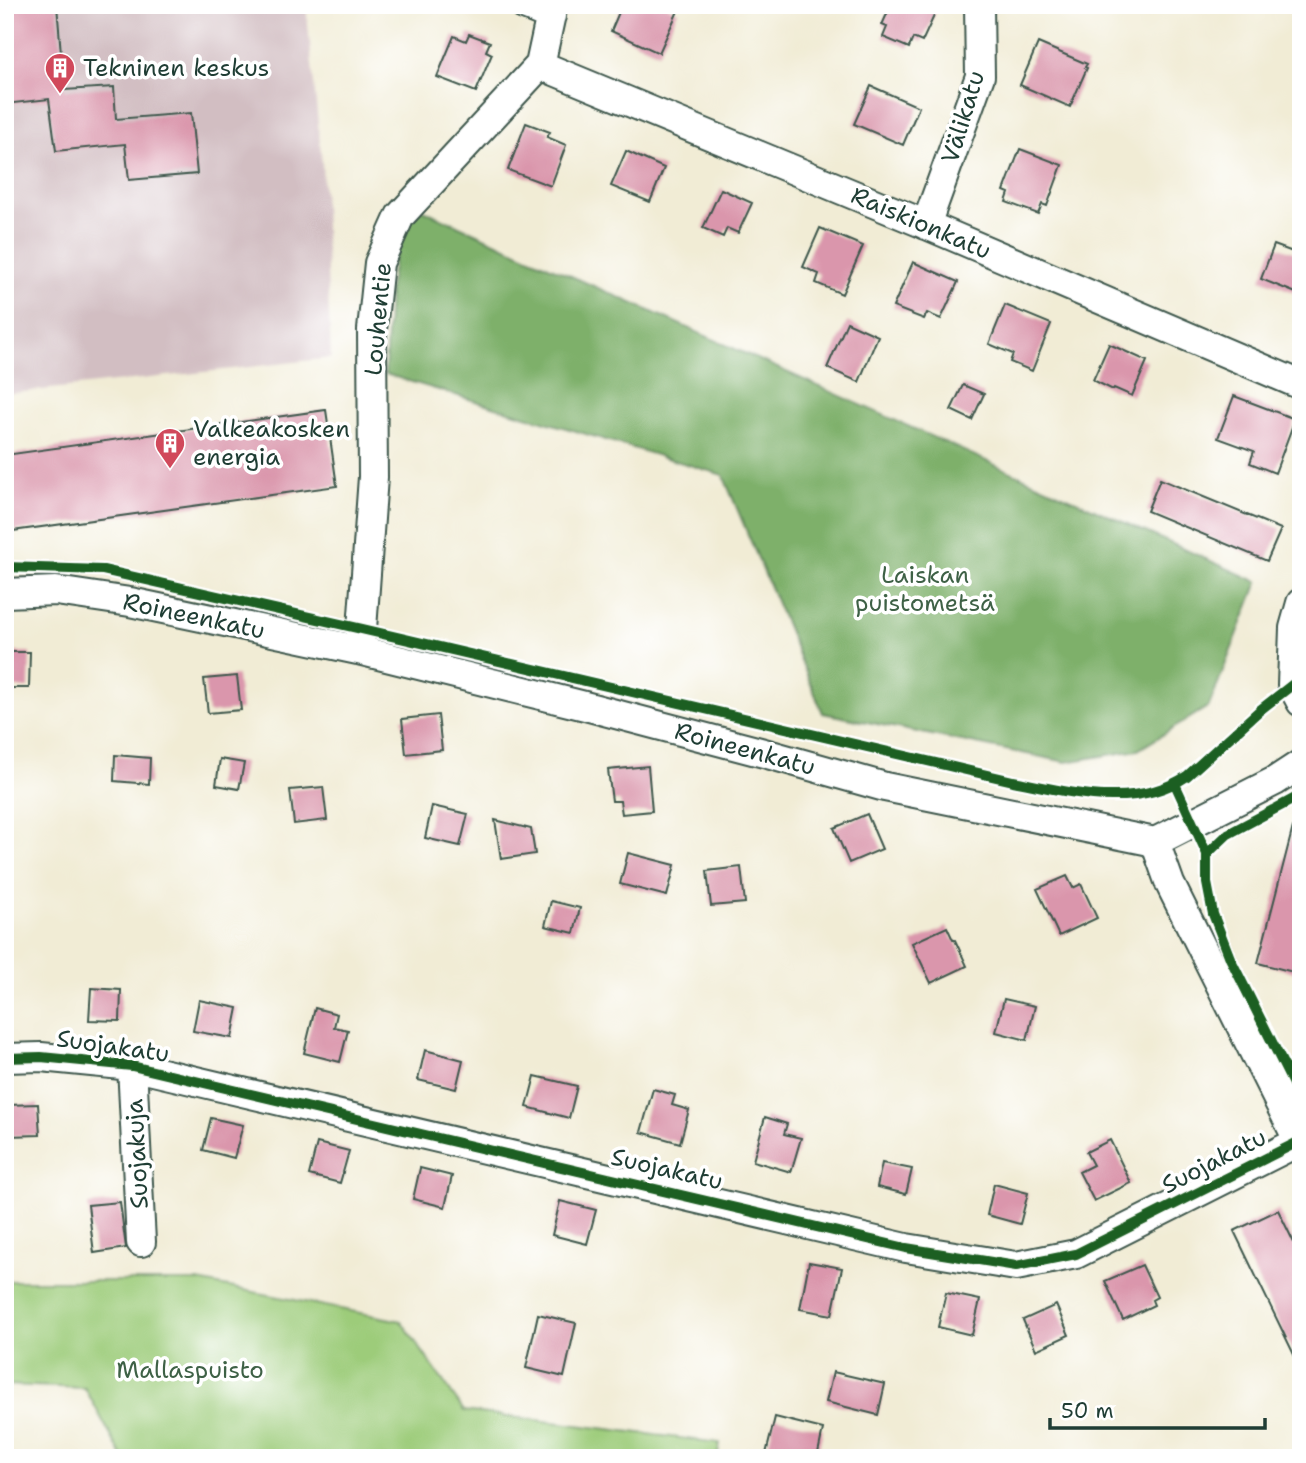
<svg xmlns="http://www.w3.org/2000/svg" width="1306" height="1463" font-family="'Shantell Sans',sans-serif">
<rect width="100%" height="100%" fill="#fff"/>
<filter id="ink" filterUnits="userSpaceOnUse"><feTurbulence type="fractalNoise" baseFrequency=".0143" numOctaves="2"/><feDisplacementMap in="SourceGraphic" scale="14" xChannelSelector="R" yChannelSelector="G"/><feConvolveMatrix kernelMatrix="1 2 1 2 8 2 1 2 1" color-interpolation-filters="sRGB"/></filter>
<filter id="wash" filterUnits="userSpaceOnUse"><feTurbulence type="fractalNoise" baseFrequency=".00686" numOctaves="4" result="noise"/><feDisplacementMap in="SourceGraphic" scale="28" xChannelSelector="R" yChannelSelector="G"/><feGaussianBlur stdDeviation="1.57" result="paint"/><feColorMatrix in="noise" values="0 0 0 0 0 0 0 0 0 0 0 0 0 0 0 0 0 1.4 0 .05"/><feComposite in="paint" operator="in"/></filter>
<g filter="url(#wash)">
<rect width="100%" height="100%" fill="#f1ecd5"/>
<path fill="#d2bec2" d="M5 5H306L322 163 331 358 5 394Z"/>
<path fill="#9dcc7a" stroke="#5e8457" stroke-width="2" d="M5 1281H198L401 1321 464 1411 720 1443 717 1458H123L85 1388 5 1385Z"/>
<path fill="#7eb06a" stroke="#4e764f" stroke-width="2" d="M421 209 1258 582 1209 706 1138 750 1066 762 823 713 723 475 385 374 389 289 394 260 407 223Z"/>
<g id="blocks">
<path fill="#da96ac" d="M5 5H57L64 90 114 87 116 119 191 113 197 174 129 180 125 144 56 151 49 99 5 104Z
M622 5H664L678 11 659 53 611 31Z
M891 5H939L922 42 913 38 909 48 883 37 887 27 882 25Z
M469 34 490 42 486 51 492 54 476 92 437 77 454 36 466 41Z
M1038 43 1087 64 1085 67 1087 68 1070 107 1020 85Z
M871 86 919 107 903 145 854 124Z
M526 123 550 132 547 137 566 145 551 186 508 170Z
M1020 149 1062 165 1047 206 1042 204 1038 214 1006 202 1009 193 1004 191Z
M626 151 664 168 650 202 611 186Z
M721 189 752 203 738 233 727 228 723 237 703 228Z
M820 228 863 246 842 294 816 283 819 274 803 267Z
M1274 245 1301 255V295L1261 279Z
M913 262 958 282 941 319 927 313 924 319 893 307Z
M1005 305 1051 324 1032 371 1010 362 1013 354 989 344Z
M847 322 878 336 859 382 827 368Z
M1109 344 1147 361 1132 396 1114 388 1113 390 1093 380Z
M963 385 984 394 972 420 951 410Z
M1234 396 1295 419 1275 473 1250 463 1254 451 1218 438Z
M326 410 337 486 5 532V455Z
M1160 479 1281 529 1267 561 1147 511Z
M5 652H30L29 688H5Z
M237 676 241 710 208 713 204 679Z
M438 715 442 750 406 754 402 719Z
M115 755 150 758 149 784 114 781Z
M220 759 244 763 239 789 216 785Z
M648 766 652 811 622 814 620 801H612L608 770Z
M323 787 327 820 294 824 290 790Z
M432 806 468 814 460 846 425 838Z
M867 814 882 849 849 863 834 828Z
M495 820 531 829 535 854 501 859Z
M1293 827 1301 828V974L1258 963Z
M628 853 675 865 667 896 620 884Z
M741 867 745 903 711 906 707 871Z
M1067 876 1073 888 1081 884 1097 918 1059 936 1037 889Z
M551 901 580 908 574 933 545 926Z
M947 927 953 940H955L967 966 931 983 912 943Z
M91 988 121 990 120 1021 89 1020Z
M1004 999 1035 1006 1027 1040 996 1032Z
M199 1000 238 1008 232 1038 193 1031Z
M315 1008 337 1014 334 1027 348 1030 340 1062 304 1053Z
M425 1050 463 1060 456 1089 418 1080Z
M535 1076 577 1086 569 1118 527 1107Z
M653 1089 675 1095 672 1105 689 1110 680 1143 641 1132Z
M38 1104 40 1135 8 1136 7 1105Z
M765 1117 787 1124 784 1134 801 1138 791 1172 753 1161Z
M211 1118 243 1125 234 1158 203 1150Z
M1110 1140 1131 1183 1094 1201 1079 1172 1093 1165 1086 1152Z
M317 1143 349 1151 340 1183 309 1175Z
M882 1163 912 1169 906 1194 877 1187Z
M420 1168 452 1176 445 1207 413 1199Z
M994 1184 1028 1193 1020 1224 987 1215Z
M560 1201 596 1210 587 1244 552 1235Z
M120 1202 126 1248 94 1253 88 1205Z
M1278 1210 1301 1257V1369L1234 1231Z
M809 1262 842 1268 832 1315 800 1309Z
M1142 1265 1157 1297 1152 1300 1154 1305 1123 1320 1105 1281Z
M946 1293 980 1300 972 1335 938 1327Z
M1056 1305 1069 1335 1036 1350 1023 1320Z
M538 1314 576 1323 564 1377 526 1368Z
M833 1372 885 1384 878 1415 826 1402Z
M775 1417 823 1429 817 1458H765Z"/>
</g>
</g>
<g filter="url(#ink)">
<use href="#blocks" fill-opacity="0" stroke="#3e574c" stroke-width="2"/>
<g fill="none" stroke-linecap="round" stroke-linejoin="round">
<g stroke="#3e574c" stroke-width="32">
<path id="minor" d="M524 5 551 16
M540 65 922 223 1301 385
M926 225 980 76 979 5
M5 593 56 591 130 602 358 650 585 706 764 753 885 787 1155 842
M1301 603 1294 628 1292 685 1301 702
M358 650 362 629 373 477 372 330 379 263 400 216 540 65 553 5
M1155 842 1170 884 1301 1146
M1155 842 1275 781 1301 764
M5 1058 41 1057 132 1066 906 1248 1016 1266 1076 1254 1298 1142
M132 1066 141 1242"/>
</g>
<use href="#minor" stroke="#fff" stroke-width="28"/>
<g stroke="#fff" stroke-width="15">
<path id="cycleway" d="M5 567 103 570 362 629 1013 781C1070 792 1135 811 1187 776L1260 710 1292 685 1301 683
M1175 784 1207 854V883L1213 914 1230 958 1301 1100
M1207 854 1228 834 1301 795
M5 1058 41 1057 132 1066 906 1248 1016 1266 1076 1254 1298 1142"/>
</g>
<use href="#cycleway" stroke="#1b5e20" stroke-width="10"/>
</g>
</g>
<defs>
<g id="building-pin" transform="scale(1.575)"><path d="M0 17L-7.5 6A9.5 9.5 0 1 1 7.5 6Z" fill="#d1495b" stroke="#fff"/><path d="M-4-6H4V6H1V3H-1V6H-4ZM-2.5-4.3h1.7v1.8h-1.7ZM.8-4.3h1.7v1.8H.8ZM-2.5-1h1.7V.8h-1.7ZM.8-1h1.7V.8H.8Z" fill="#fff"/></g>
</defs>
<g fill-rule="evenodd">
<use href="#building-pin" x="60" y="68"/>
<use href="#building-pin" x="170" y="443"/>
</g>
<g text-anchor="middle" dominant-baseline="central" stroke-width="7" stroke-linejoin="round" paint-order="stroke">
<g font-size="24" fill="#1f3d34" stroke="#fff" text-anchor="start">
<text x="83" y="68">Tekninen keskus</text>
<text x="193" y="429">Valkeakosken<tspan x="193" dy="28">energia</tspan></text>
</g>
<g font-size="24" fill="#1f3d34" stroke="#fff">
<text transform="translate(963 117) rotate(-73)">Välikatu</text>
<text transform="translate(921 223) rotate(23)">Raiskionkatu</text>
<text transform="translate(378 319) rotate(-85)">Louhentie</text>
<text transform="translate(194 616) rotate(12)">Roineenkatu</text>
<text transform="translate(745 749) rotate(15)">Roineenkatu</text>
<text transform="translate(113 1046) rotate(8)">Suojakatu</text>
<text transform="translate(137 1154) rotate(-93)">Suojakuja</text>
<text transform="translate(1214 1161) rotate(-27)">Suojakatu</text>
<text transform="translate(667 1169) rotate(13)">Suojakatu</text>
</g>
<g font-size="24" fill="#3e6146" stroke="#fff">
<text x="925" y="575">Laiskan<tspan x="925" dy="28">puistometsä</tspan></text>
<text x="190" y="1370">Mallaspuisto</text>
</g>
</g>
<rect width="1306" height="1463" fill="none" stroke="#fff" stroke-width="28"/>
<path d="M1050 1418v10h215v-10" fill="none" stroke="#1f3d34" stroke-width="3.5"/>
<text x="1061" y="1418" font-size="21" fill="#1f3d34" stroke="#ffffff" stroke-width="5" paint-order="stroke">50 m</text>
</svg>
